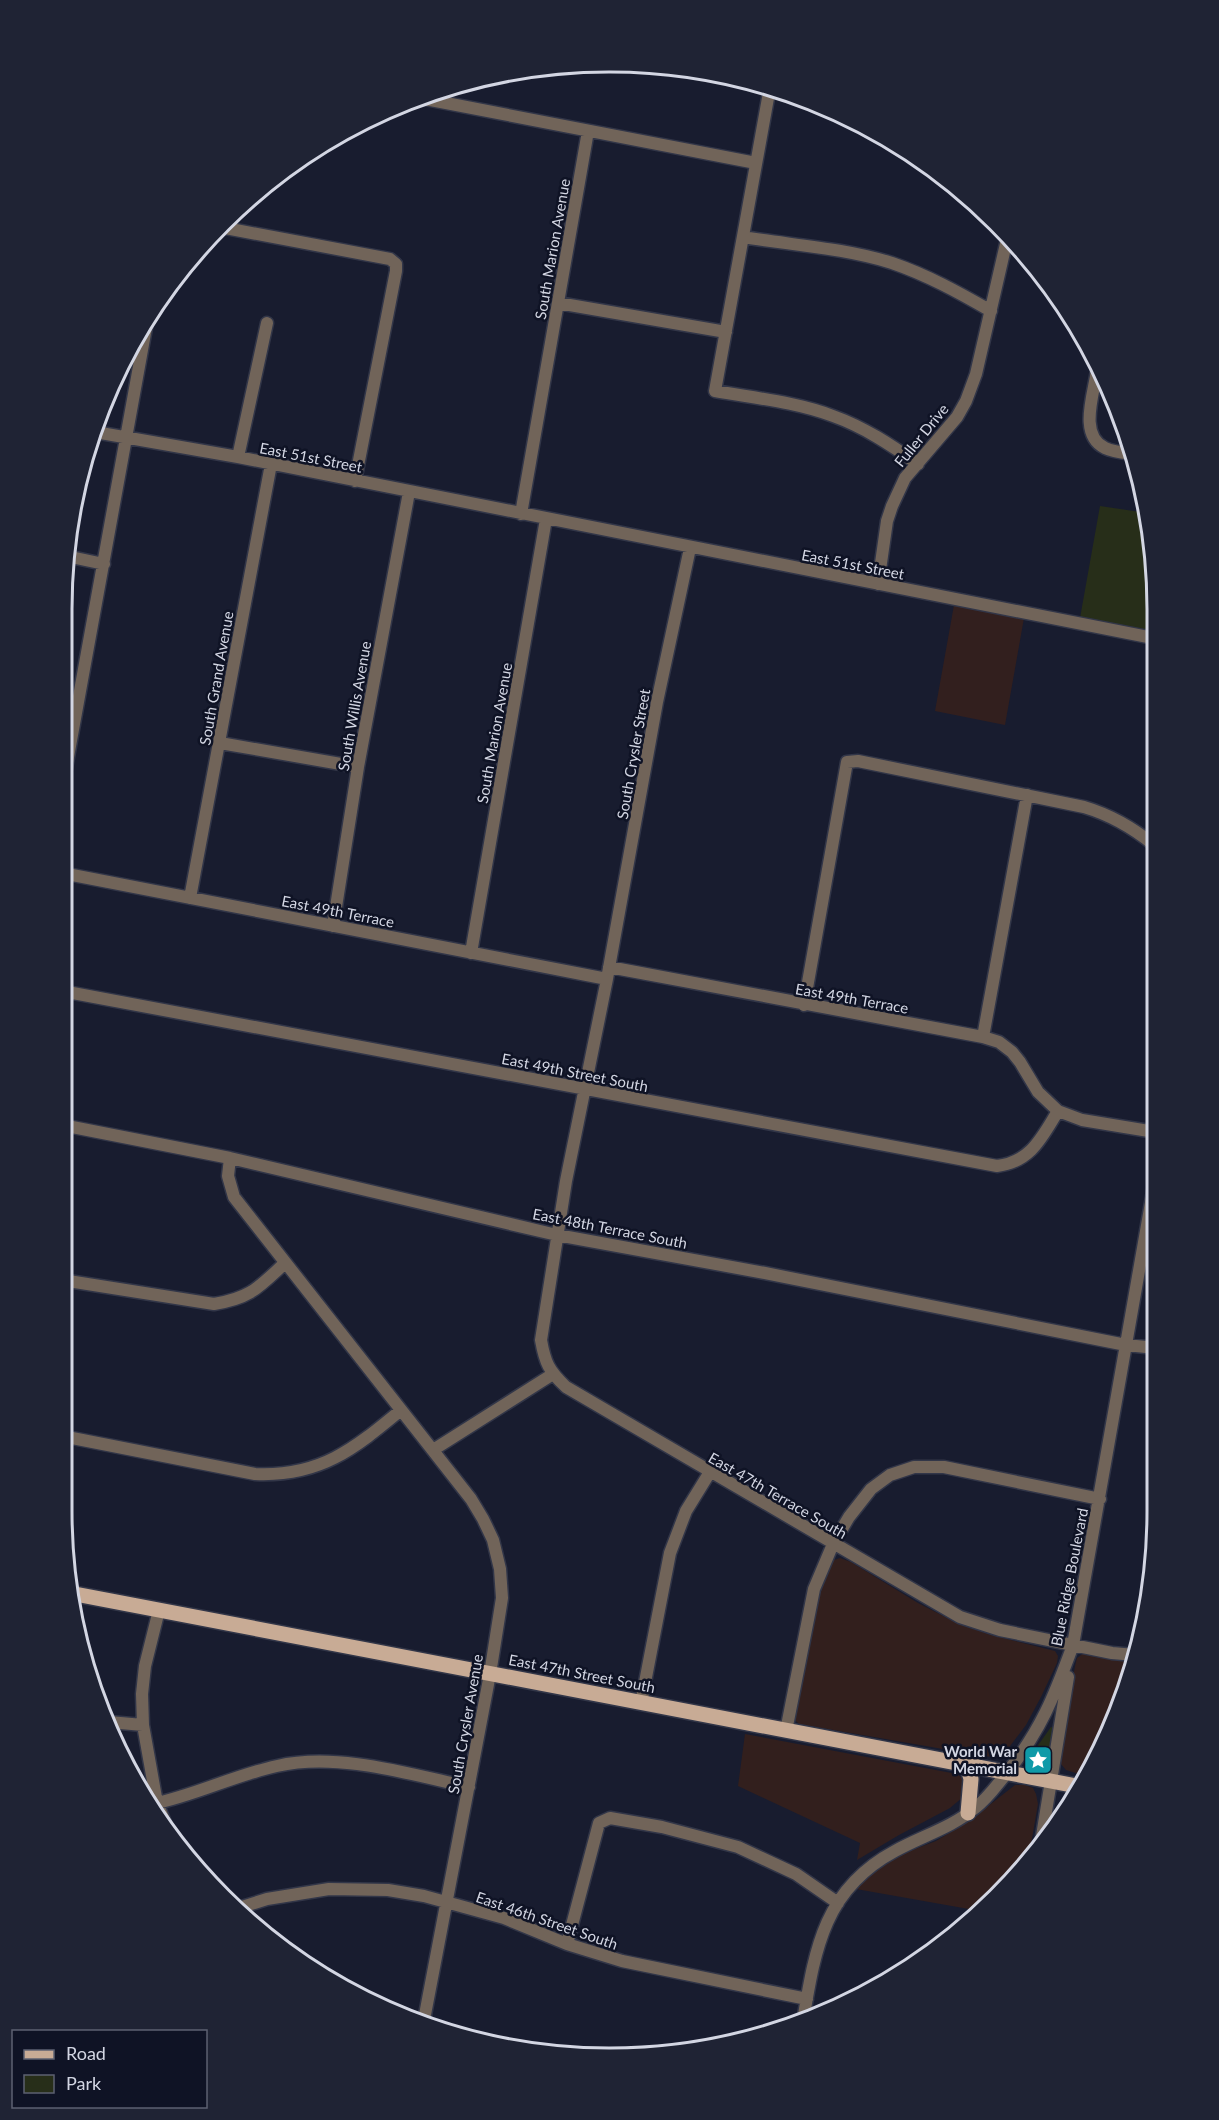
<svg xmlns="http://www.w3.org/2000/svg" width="1219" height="2120" font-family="Lato,sans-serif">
<rect width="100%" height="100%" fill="#181c2f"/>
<path fill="#321f1d" d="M840 1558 851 1562 918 1603 961 1625 991 1635 1055 1651 1058 1656 1057 1663 1041 1697 1026 1725 1007 1750 1002 1755 993 1757 983 1756 799 1724 796 1721 795 1714 817 1597 829 1565 834 1560Z
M1084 1653 1134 1660 1129 1686 1088 1777 1066 1770 1061 1764 1059 1757 1075 1666 1077 1658Z
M745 1734 957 1774 966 1781 963 1797 950 1808 899 1835 857 1860 860 1843 738 1786Z
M1015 1785H1025L1033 1788 1036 1794 1038 1804 1030 1850 980 1911 856 1889 870 1875 899 1855 936 1841 969 1821Z"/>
<path fill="#321f1e" d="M954 605 1024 618 1005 725 935 711Z"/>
<path fill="#272e19" d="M1100 506 1147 513 1153 538V632L1080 618Z
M1051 1727 1055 1728 1050 1749 1049 1768 1029 1765 1027 1762 1029 1758Z"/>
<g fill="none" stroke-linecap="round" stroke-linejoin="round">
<g stroke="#323648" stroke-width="15">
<path id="minor" d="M770 87 715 391C754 398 796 402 833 416 864 427 891 445 918 464
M420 98 756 163
M220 227 390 259 396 264V271L355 481
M743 237C792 245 844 248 892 263 927 275 958 292 991 311
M558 303 726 332
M1097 370C1094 394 1078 435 1105 448 1113 452 1125 453 1133 454
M95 432 238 457 1153 638
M238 457 267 323
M521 514 588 131
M690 548 657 702 607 979 566 1181 541 1340C545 1363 549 1371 566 1387L960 1617 1000 1630 1112 1653 1135 1655
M66 556 104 564
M878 584 887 521 892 506 905 478 957 417 966 401 976 374 1008 235
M220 743 358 767
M62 790 148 317
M62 873 607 979
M190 898 271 464
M333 926 358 767 409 492
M471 953 546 519
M609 967 983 1037 999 1042 1012 1052 1020 1062 1038 1092 1058 1111 1082 1120 1155 1132
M62 991 997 1166C1031 1162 1042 1137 1058 1111
M804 1005 847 762 858 761 1084 807C1111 815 1132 827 1154 845
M983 1037 1027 795
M62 1125 230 1158 557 1235 765 1273 1126 1345 1156 1348
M230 1158 228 1176 234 1197 471 1499 483 1519 493 1540 500 1569 502 1598 490 1674 424 2020
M62 1280 214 1304C251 1298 259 1287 285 1263
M62 1436 255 1474C320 1477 354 1449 401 1410
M433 1450 553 1374
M159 1610 145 1666 142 1694 143 1725 157 1803 173 1842
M641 1703 670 1553 686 1511 710 1472
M109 1722 143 1725
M786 1731 814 1589 833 1544 849 1517 871 1489 890 1475 914 1467H944L1100 1499
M153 1804C196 1795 235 1775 277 1766 337 1752 409 1774 469 1787
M1042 1836 1068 1677
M242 1907 267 1899 329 1889 388 1890 424 1896 504 1918 567 1944 622 1961 807 1999
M567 1944 599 1823 610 1818 662 1827 738 1847 796 1874 838 1903
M803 2021C815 1949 824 1889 895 1851 922 1836 951 1828 975 1808 988 1798 996 1786 1006 1774 1041 1730 1054 1697 1073 1645L1155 1180"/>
</g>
<g stroke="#323648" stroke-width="18">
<path id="major" d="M75 1594 1082 1787
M967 1765 971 1779 968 1813"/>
</g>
<use href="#minor" stroke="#716459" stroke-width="12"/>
<use href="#major" stroke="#c8ab95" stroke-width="15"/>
</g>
<defs>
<g id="sight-square" transform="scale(1.5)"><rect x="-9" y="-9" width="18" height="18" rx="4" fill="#0f9aa8" stroke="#0f1325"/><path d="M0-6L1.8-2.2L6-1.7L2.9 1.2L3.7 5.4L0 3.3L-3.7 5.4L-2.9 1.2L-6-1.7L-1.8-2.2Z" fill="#fff"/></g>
</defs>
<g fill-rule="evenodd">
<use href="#sight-square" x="1038" y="1760"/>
</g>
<g text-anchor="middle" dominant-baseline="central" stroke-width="5" stroke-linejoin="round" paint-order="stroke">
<g font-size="15" fill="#d3d6e3" stroke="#0f1325">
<text transform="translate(552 249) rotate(-80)">South Marion Avenue</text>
<text transform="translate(921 435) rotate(-51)">Fuller Drive</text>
<text transform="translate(311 457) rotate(11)">East 51st Street</text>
<text transform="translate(853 564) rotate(11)">East 51st Street</text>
<text transform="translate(216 678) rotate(-80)">South Grand Avenue</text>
<text transform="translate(354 706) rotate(-80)">South Willis Avenue</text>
<text transform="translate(494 733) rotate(-80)">South Marion Avenue</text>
<text transform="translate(633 754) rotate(-80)">South Crysler Street</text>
<text transform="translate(338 911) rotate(11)">East 49th Terrace</text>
<text transform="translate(852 998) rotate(10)">East 49th Terrace</text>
<text transform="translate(575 1072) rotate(11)">East 49th Street South</text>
<text transform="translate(610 1228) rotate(11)">East 48th Terrace South</text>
<text transform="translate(778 1495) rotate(30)">East 47th Terrace South</text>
<text transform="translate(1069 1577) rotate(-79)">Blue Ridge Boulevard</text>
<text transform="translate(582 1673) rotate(11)">East 47th Street South</text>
<text transform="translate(465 1724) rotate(-80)">South Crysler Avenue</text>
<text transform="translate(547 1920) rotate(19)">East 46th Street South</text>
</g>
<g font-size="15" font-weight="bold" fill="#d3d6e3" stroke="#0f1325" text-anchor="end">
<text x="1017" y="1751">World War<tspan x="1017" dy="17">Memorial</tspan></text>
</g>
</g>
<path d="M0 0H1219V2120H0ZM609 72H610A537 537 0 0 1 1147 609V1511A537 537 0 0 1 610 2048H609A537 537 0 0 1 72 1511V609A537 537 0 0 1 609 72Z" fill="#1f2334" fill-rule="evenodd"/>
<path fill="none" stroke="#d3d6e3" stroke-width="3" d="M609 72H610A537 537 0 0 1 1147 609V1511A537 537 0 0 1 610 2048H609A537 537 0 0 1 72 1511V609A537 537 0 0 1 609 72Z"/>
<rect x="12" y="2030" width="195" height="78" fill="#0f1325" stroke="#5d6171" stroke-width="1.5"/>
<rect x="24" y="2050" width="30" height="9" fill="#c8ab95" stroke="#5d6171" stroke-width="1.5"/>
<text x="66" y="2060" font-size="18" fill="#d3d6e3">Road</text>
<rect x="24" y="2075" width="30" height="18" fill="#272e19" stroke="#5d6171" stroke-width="1.5"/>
<text x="66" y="2090" font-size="18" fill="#d3d6e3">Park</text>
</svg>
